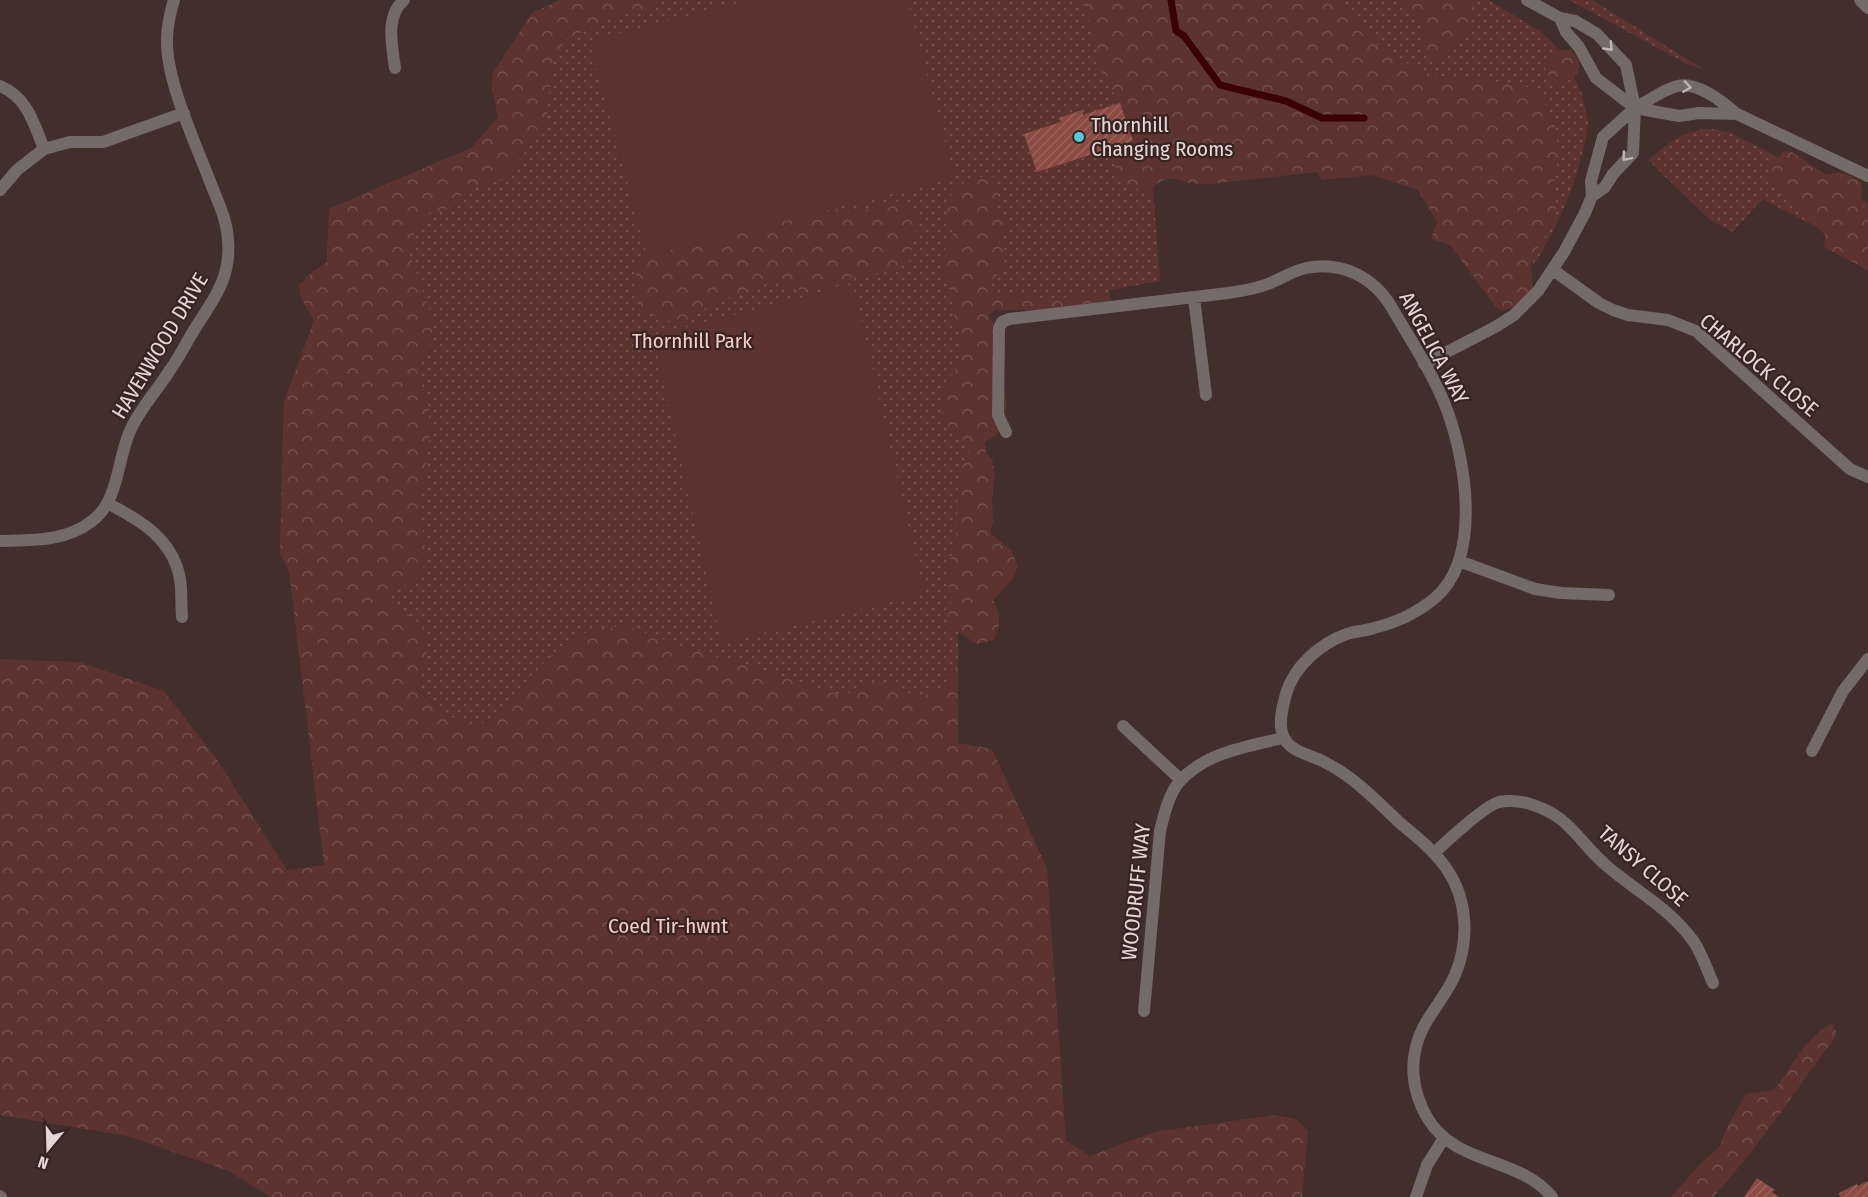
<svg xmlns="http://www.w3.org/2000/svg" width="1868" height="1197" font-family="'Fira Sans Condensed',sans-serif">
<defs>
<pattern id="green-dots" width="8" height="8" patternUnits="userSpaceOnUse" patternTransform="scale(1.5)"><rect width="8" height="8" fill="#5c332f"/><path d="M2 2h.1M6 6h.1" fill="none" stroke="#73504c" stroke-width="1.8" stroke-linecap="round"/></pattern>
<pattern id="forest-crowns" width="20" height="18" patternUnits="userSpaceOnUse" patternTransform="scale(1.5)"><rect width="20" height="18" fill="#5c332f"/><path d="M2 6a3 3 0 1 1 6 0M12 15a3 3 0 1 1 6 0" fill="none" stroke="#73504c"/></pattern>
<pattern id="building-hatch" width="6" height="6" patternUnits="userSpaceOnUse" patternTransform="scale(1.5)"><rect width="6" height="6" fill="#8b4a44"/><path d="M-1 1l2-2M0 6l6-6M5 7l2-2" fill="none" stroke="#9b635e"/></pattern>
</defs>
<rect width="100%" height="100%" fill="#422e2b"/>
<path fill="url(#green-dots)" d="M560 0H1098L1152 173 1160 281 1109 290 1110 298 986 310 971 634 958 632V663L943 687 918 698 899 688 875 681 843 696 675 644 626 626 605 628 579 635 557 650 530 677 503 710 480 725 463 723 443 712 289 571 280 553 284 401 308 339 317 309 327 263 329 209 471 148 498 117 492 89 493 73 532 13Z
M1330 0H1488L1540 31 1553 43 1564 57 1581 91 1588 121 1587 131C1578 181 1559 225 1532 268L1534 254 1549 230 1556 210 1554 186 1558 156 1556 129 1544 102 1530 88 1473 77H1443L1419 71 1377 45 1350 9Z
M1569 0H1592L1703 69 1687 64Z
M1703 129H1714L1731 133 1868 203V270L1824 247 1829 233 1762 199 1733 232 1710 220 1648 160C1666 145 1680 134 1703 129Z"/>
<path fill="url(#forest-crowns)" d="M560 0H665L641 12 613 17 564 41 554 57 545 127 503 180C476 185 463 190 445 211L430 212 414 232 410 255 430 311 433 341 416 362 428 397 430 434 426 472 418 509 425 542 423 570 413 582 390 592 393 603 423 626 427 655 416 689 443 712 463 723 480 725 503 710 530 677 557 650 579 635 605 628 626 626 675 644 843 696 875 681 899 688 918 698 943 687 958 663V743L992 749 1047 868 1066 1141 1090 1156 1154 1132 1274 1115 1296 1119 1308 1131 1302 1197H270L229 1171 127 1136 0 1115V659L79 662 164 691 216 758 287 870 324 865 289 571 280 553 284 401 314 321C307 305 300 304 299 285L312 272 327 262 329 209 471 148 498 117 492 89 493 73 532 13Z
M1080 0H1330L1350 9 1377 45 1419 71 1443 77H1473L1530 88 1544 102 1556 129 1558 156 1554 186 1556 210 1549 230 1534 254 1531 265 1533 289 1517 305 1503 311 1495 306 1450 245 1431 239 1437 222 1418 190 1372 175 1322 180 1317 172 1210 184C1203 184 1196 184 1190 183 1171 178 1165 174 1150 191 1126 186 1121 190 1114 164L1122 151 1126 135 1118 110 1119 102 1100 69 1099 53 1090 29 1087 11Z
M1405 0H1472L1474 7 1469 14 1472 25 1466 36 1444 57 1436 59 1429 56 1422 41 1425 27 1410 14Z
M1570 49 1579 61 1578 73 1563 85 1551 79 1545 69 1551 52Z
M1784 151 1792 152 1826 175C1842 170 1848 174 1861 182L1862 206 1868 211V270L1824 247 1825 235 1798 207 1779 193 1770 178 1772 164Z
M987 176 993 177C1002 190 994 204 999 217H1009L1010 229 999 242 1005 251V261C997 269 998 275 992 284L993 291 1005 294 1055 299 1089 293 1109 296 1111 301C1080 308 1027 312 996 309L989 315 1001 338 998 346 992 351C1003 371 1015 415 997 434 994 437 989 440 985 442L986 454 992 459 995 474 992 499 993 519 990 533 1012 551 1018 567 1011 581 993 600C1001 616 1001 624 994 640L977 644 950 627 946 619 951 606 947 574 956 536 958 486 962 469 972 444 964 441 945 423 941 409 940 390 961 362 960 336 954 316 952 295 945 280 942 253 954 237C952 230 946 215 946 209 949 187 968 178 987 176Z
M892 199 912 208 918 219 909 262C901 266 892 271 883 273 874 276 864 274 854 277 848 279 843 282 837 285 817 292 792 292 773 282 743 292 710 301 686 323L672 322 641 310 636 278 637 261 653 251 825 202C853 221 864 211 892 199Z
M1833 1023 1837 1035C1796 1089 1759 1147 1713 1197H1671L1698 1166 1720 1146 1729 1123 1746 1094 1774 1090C1792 1068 1806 1035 1833 1023Z"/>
<path fill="#5c332f" d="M749 0H907L955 178 647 256 589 41Z
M853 284 924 594 722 643 653 336Z"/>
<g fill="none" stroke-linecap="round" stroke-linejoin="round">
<path stroke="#3a0002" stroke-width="7" d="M1171 0 1176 31 1184 36 1220 85 1286 101 1322 118H1364"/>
</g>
<path fill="url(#building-hatch)" d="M1120 103 1133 141 1037 172 1024 134 1061 122 1059 118 1082 110 1083 115Z
M1757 1178 1775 1190 1772 1192 1779 1197H1744Z
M1868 1181V1197H1840L1839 1193 1857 1184 1858 1186Z"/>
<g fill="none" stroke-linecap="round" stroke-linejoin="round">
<path stroke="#746a68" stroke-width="12" d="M1860 0 1868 8
M395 68C392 45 385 16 404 0
M0 86C27 97 34 123 44 149
M0 190 17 170 44 149 70 142H103L184 113
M1592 196 1605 187 1613 174 1633 153 1635 108
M1553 270 1599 303 1613 310 1628 315 1668 320 1696 331 1850 469 1868 477
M1194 298 1206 395
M1424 364 1497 326 1514 315 1538 291 1564 252 1585 213 1592 196 1591 181 1603 137 1635 108
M1006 432 998 415 999 328 1002 322 1009 319 1228 293C1242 291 1255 289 1268 284 1281 279 1292 271 1306 268 1342 261 1374 277 1392 308 1411 341 1434 375 1447 410 1466 461 1482 558 1435 598 1418 612 1395 623 1374 628 1365 631 1356 631 1347 634 1321 643 1294 666 1286 694 1283 705 1280 716 1281 727 1284 753 1307 752 1326 763 1354 777 1377 801 1400 823 1417 837 1436 852 1448 871 1468 901 1469 942 1455 975 1447 994 1432 1010 1423 1028 1408 1058 1411 1091 1428 1119 1457 1166 1520 1157 1552 1197
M107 503C140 520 173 539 180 579 182 591 181 605 182 617
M0 541C32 540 65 542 92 521 119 501 117 460 130 431 140 408 157 391 170 370 180 356 187 341 196 327 215 297 231 278 228 240 227 220 218 202 211 184 196 144 166 81 167 40 167 27 170 13 174 0
M1459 561 1535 589 1561 593 1609 595
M1123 726 1181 780
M1812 751 1843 691 1868 659
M1434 853C1447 841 1484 806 1499 802 1509 800 1520 801 1530 804 1571 816 1578 842 1608 867 1637 892 1671 909 1694 942 1702 954 1707 970 1713 983
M1144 1011 1160 831C1164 815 1169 792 1181 780 1207 752 1249 746 1283 738
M0 1196 1 1197
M1416 1197 1427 1165 1444 1138"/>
<path stroke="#746a68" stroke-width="12" d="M1527 0 1560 18 1575 21 1597 34 1626 65 1635 108
M1560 18 1566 32 1579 47 1596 78 1635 108 1679 116 1699 113 1737 114
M1635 108C1648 101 1664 89 1678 86 1697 81 1724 103 1737 114L1868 176"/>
</g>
<defs><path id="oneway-chevron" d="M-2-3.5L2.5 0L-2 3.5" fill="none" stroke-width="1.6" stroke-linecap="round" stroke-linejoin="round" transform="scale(1.5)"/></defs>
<g stroke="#c3b6b4">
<use href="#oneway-chevron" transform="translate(1609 47) rotate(47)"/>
<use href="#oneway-chevron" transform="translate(1687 87) rotate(8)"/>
<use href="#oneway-chevron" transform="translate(1626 157) rotate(130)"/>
</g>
<circle fill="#53cbda" stroke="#372421" stroke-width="2" cx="1079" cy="137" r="6"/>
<g text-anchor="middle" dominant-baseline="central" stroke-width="4.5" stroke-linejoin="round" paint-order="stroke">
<g font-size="21" fill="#e5d7d5" stroke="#372421" text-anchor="start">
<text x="1091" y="125">Thornhill<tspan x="1091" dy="24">Changing Rooms</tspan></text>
</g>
<g font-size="21" fill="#f5ccc7" stroke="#372421">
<text x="692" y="341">Thornhill Park</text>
<text x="668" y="926">Coed Tir-hwnt</text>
</g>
<g font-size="21" fill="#e5d7d5" stroke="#372421">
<text transform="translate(160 346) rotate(-59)">HAVENWOOD DRIVE</text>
<text transform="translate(1434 348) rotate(62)">ANGELICA WAY</text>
<text transform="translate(1759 365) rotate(40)">CHARLOCK CLOSE</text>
<text transform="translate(1643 866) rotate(41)">TANSY CLOSE</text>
<text transform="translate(1136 892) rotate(-84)">WOODRUFF WAY</text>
</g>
</g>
<g transform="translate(48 1149) rotate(199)" stroke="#372421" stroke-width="4.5" paint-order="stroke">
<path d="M0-4.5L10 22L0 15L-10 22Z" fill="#e5d7d5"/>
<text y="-9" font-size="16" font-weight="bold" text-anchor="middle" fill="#e5d7d5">N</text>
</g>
</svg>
